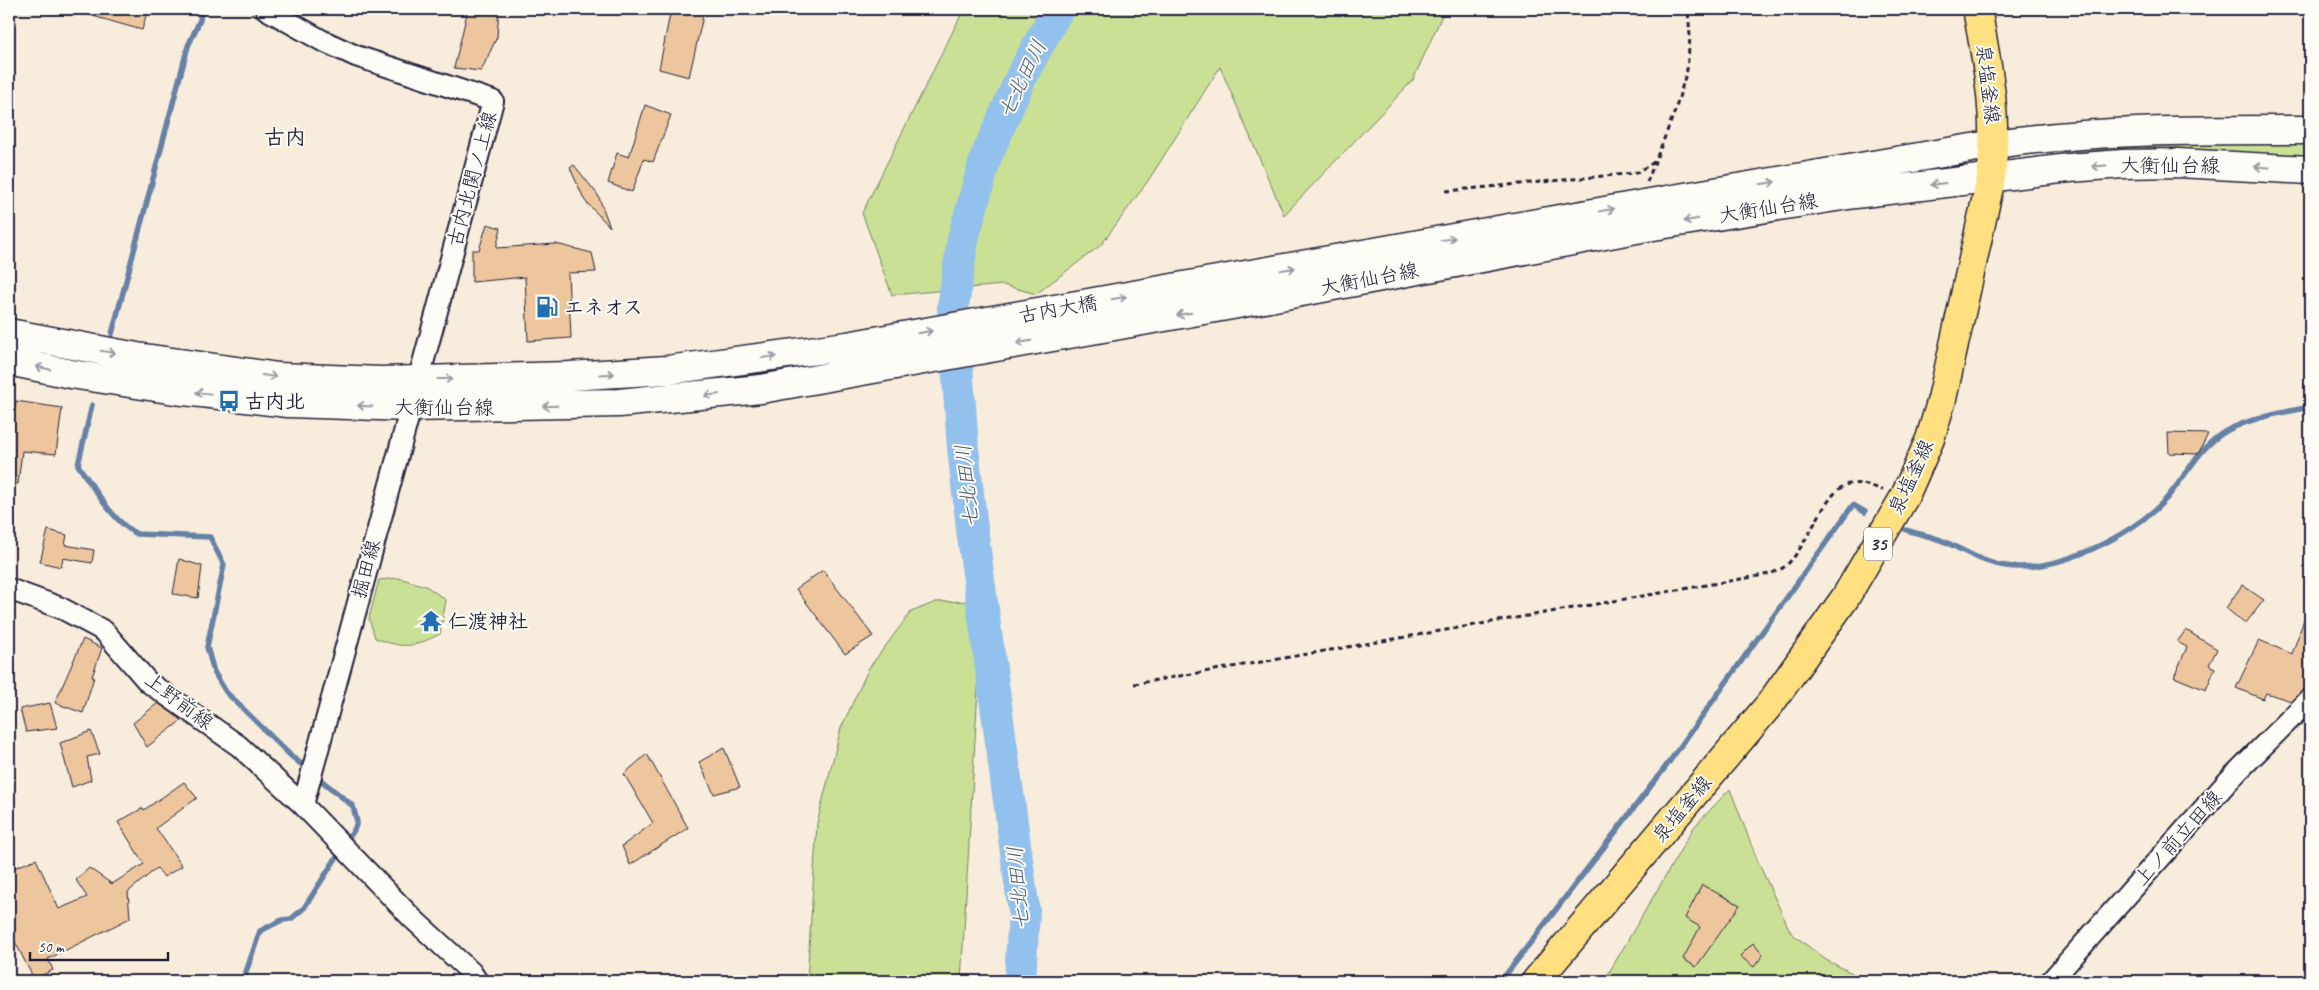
<svg xmlns="http://www.w3.org/2000/svg" width="2319" height="990" font-family="Caveat,'Klee One',sans-serif">
<rect width="100%" height="100%" fill="#f8ecdc"/>
<filter id="ink" filterUnits="userSpaceOnUse"><feTurbulence type="fractalNoise" baseFrequency=".02" numOctaves="2"/><feDisplacementMap in="SourceGraphic" scale="10" xChannelSelector="R" yChannelSelector="G"/><feConvolveMatrix kernelMatrix="1 2 1 2 8 2 1 2 1" color-interpolation-filters="sRGB"/></filter>
<g filter="url(#ink)">
<path fill="#cae095" stroke="#768168" d="M964 9H1445L1413 80 1284 215 1220 67 1148 181 1101 245 1036 294 1003 285 892 295 862 213Z
M2310 139V157L2141 147 2040 154 2039 150 2141 143Z
M399 578 426 586 446 600 440 634C412 648 404 649 375 638L369 618 379 580Z
M973 601 980 606 979 671 961 981H807L817 823 841 728 869 668 911 612 936 602Z
M1730 789 1758 862 1791 933 1826 960 1868 981H1604L1694 827Z"/>
<g fill="none" stroke-linecap="round" stroke-linejoin="round">
<path stroke="#6681a6" stroke-width="5.5" d="M112 334 188 46 200 20 201 9
M92 405 78 465C93 487 114 523 137 534L210 537 224 565 207 647 214 672 226 692 290 755 353 806 357 822 354 830 304 908 291 919 282 920 260 931 243 981
M1906 530C1918 534 1931 536 1943 541 1964 550 1982 563 2006 566 2057 573 2132 536 2166 499 2186 476 2200 446 2226 431 2253 417 2282 413 2310 407
M1501 981 1667 765 1853 505 1865 512"/>
<path stroke="#93c1ed" stroke-width="32" d="M1020 981 1024 911 972 529 963 448 953 307 963 239 986 157 1023 73 1058 9"/>
</g>
<path fill="#eec69e" stroke="#22223b" d="M83 9H148L142 30 82 13Z
M468 9H499L497 37 481 71 454 68Z
M671 9H688L704 12 689 77 659 69Z
M645 105 671 115 653 162 644 159 632 192 608 183 617 153 629 157Z
M574 165 598 195 610 227 585 201 570 168Z
M487 224 501 228 496 248 556 244 592 253 596 272 568 273 571 338 528 341 525 277 472 282V250H479Z
M16 401 62 408 56 454 22 451 18 484 9 483V440Z
M2168 433 2208 434 2198 454 2169 453Z
M48 530 67 535 65 545 94 550 92 563 63 558 61 567 40 562Z
M179 559 202 566 198 598 173 594Z
M823 570 873 636 845 654 796 589Z
M2242 585 2264 600 2245 624 2226 608Z
M2308 608H2310V676L2305 689 2291 701 2266 693 2263 699 2236 688 2259 640 2292 654Z
M2186 630 2217 649 2209 665 2215 668 2206 690 2174 677 2187 647 2177 642Z
M83 639 102 648 92 677H94L83 713 55 703Z
M50 703 57 728 26 732 20 709Z
M158 703 182 720 147 747 133 723Z
M91 731 100 754 87 757 91 780 72 787 60 743Z
M724 748 740 787 714 794 699 762Z
M647 754 688 828 630 865 622 846 653 823 624 774Z
M184 782 197 798 156 828 182 866 164 877 157 868 128 892 130 918 48 959 53 970 34 979 9 930V870L36 859 59 909 87 897 76 880 89 868 112 884 144 864 118 822 143 808 144 810Z
M1702 885 1740 905 1696 967 1683 959 1700 927 1685 918Z
M1753 943 1763 955 1754 967 1740 956Z"/>
<g fill="none" stroke-linecap="round" stroke-linejoin="round">
<g stroke="#22223b" stroke-width="24">
<path id="street" d="M266 9 321 40 356 56 493 101C431 336 367 570 303 805
M9 589 61 608 104 631 148 682 239 746 303 805 412 918 471 972 477 981
M2051 981 2230 779 2310 699"/>
</g>
<g stroke="#22223b" stroke-width="31">
<path id="secondary" d="M9 333 137 357 278 377 381 381 569 376 667 370 847 346 1644 204 1995 144C2099 129 2205 130 2310 130
M9 361 71 374 175 390 288 403 410 407 619 403 761 389 1232 305 1647 227 1855 194 2069 168 2123 164 2178 163 2310 170"/>
</g>
<g stroke="#22223b" stroke-width="31">
<path id="primary" d="M1536 981 1770 704 1845 598 1905 496 1930 439 1942 399 1991 178C1998 117 1988 68 1977 9"/>
</g>
<path stroke="#22223b" stroke-width="3" stroke-dasharray="5 4" stroke-linecap="butt" d="M1647 182 1675 111 1687 70 1690 37 1688 9
M1446 191 1636 173 1656 161
M1134 684 1770 574C1774 572 1780 570 1784 567 1806 552 1825 488 1849 484 1861 482 1872 486 1883 490"/>
<use href="#street" stroke="#fdfcf7" stroke-width="20"/>
<use href="#secondary" stroke="#fdfcf7" stroke-width="28"/>
<use href="#primary" stroke="#ffdf80" stroke-width="28"/>
</g>
<defs><path id="oneway-shaft" d="M-6 0H5M1.5-3L5.5 0L1.5 3" fill="none" stroke-width="1.6" stroke-linecap="round" stroke-linejoin="round" transform="scale(1.25)"/></defs>
<g stroke="#9a9aa2">
<use href="#oneway-shaft" transform="translate(2099 166) rotate(176)"/>
<use href="#oneway-shaft" transform="translate(2262 167) rotate(-177)"/>
<use href="#oneway-shaft" transform="translate(1768 183) rotate(-9)"/>
<use href="#oneway-shaft" transform="translate(1938 184) rotate(173)"/>
<use href="#oneway-shaft" transform="translate(1607 210) rotate(-10)"/>
<use href="#oneway-shaft" transform="translate(1691 220) rotate(171)"/>
<use href="#oneway-shaft" transform="translate(1448 239) rotate(-10)"/>
<use href="#oneway-shaft" transform="translate(1288 269) rotate(-10)"/>
<use href="#oneway-shaft" transform="translate(1119 298) rotate(-10)"/>
<use href="#oneway-shaft" transform="translate(1184 314) rotate(170)"/>
<use href="#oneway-shaft" transform="translate(925 332) rotate(-10)"/>
<use href="#oneway-shaft" transform="translate(1024 342) rotate(170)"/>
<use href="#oneway-shaft" transform="translate(108 352) rotate(10)"/>
<use href="#oneway-shaft" transform="translate(769 357) rotate(-8)"/>
<use href="#oneway-shaft" transform="translate(43 368) rotate(-168)"/>
<use href="#oneway-shaft" transform="translate(607 374) rotate(-3)"/>
<use href="#oneway-shaft" transform="translate(269 376) rotate(8)"/>
<use href="#oneway-shaft" transform="translate(445 379)"/>
<use href="#oneway-shaft" transform="translate(203 393) rotate(-174)"/>
<use href="#oneway-shaft" transform="translate(712 395) rotate(173)"/>
<use href="#oneway-shaft" transform="translate(365 406) rotate(-177)"/>
<use href="#oneway-shaft" transform="translate(550 406) rotate(178)"/>
</g>
</g>
<defs>
<g id="fuel-bare" transform="scale(1.725)"><path d="M-5.5-6h7V0h2V4h1.3V-2.5L3-4.5l.8-.8L6-3V5H2.5V1h-1V6h-7ZM-4.2-4.7v3.2H.2V-4.7Z" fill="#1f6fb2" stroke="#fdfcf7" stroke-width="2.5" paint-order="stroke"/></g>
<g id="bus-bare" transform="scale(1.725)"><path d="M-5-6H5V4H4V6H2V4H-2V6H-4V4H-5ZM-3.5-4V0h7V-4ZM-3.5 1.2v1.5H-2V1.2ZM2 1.2v1.5H3.5V1.2Z" fill="#1f6fb2" stroke="#fdfcf7" stroke-width="2.5" paint-order="stroke"/></g>
<g id="temple-bare" transform="scale(1.725)"><path d="M0-6L5-2H3V0L6.5 2.5H4V6H1.5V3h-3V6H-4V2.5H-6.5L-3 0V-2H-5Z" fill="#1f6fb2" stroke="#fdfcf7" stroke-width="2.5" paint-order="stroke"/></g>
</defs>
<g fill-rule="evenodd">
<use href="#fuel-bare" x="547" y="307"/>
<use href="#bus-bare" x="229" y="401"/>
<use href="#temple-bare" x="431" y="621"/>
</g>
<g text-anchor="middle" dominant-baseline="central" stroke-width="4" stroke-linejoin="round" paint-order="stroke">
<rect fill="#fdfcf7" stroke="#646373" stroke-width="1" x="1864" y="527.5" width="28" height="33" rx="4"/>
<g font-size="19" font-weight="bold" fill="#22223b">
<text x="1878" y="544">35</text>
</g>
<g font-size="20" fill="#22223b" stroke="#fdfcf7">
<text transform="translate(1988 84) rotate(83)">泉塩釜線</text>
<text x="2170" y="165">大衡仙台線</text>
<text transform="translate(472 179) rotate(-75)">古内北関ノ上線</text>
<text transform="translate(1768 208) rotate(-9)">大衡仙台線</text>
<text transform="translate(1369 279) rotate(-11)">大衡仙台線</text>
<text transform="translate(1058 309) rotate(-10)">古内大橋</text>
<text x="444" y="407">大衡仙台線</text>
<text transform="translate(1911 477) rotate(-65)">泉塩釜線</text>
<text transform="translate(366 569) rotate(-75)">掘田線</text>
<text transform="translate(179 701) rotate(37)">上野前線</text>
<text transform="translate(1682 809) rotate(-50)">泉塩釜線</text>
<text transform="translate(2178 838) rotate(-48)">上ノ前立田線</text>
</g>
<g font-size="20" font-weight="bold" fill="#22223b" stroke="#fdfcf7" text-anchor="start">
<text x="564" y="307">エネオス</text>
<text x="245" y="401">古内北</text>
<text x="448" y="621">仁渡神社</text>
</g>
<g font-size="21" font-style="italic" fill="#4a5a79" stroke="#fdfcf7">
<text transform="translate(1022 79) rotate(-64)">七北田川</text>
<text transform="translate(967 486) rotate(-96)">七北田川</text>
<text transform="translate(1018 888) rotate(-95)">七北田川</text>
</g>
<g font-size="21" font-weight="bold" fill="#22223b" stroke="#fdfcf7">
<text x="285" y="137">古内</text>
</g>
</g>
<rect width="2319" height="990" fill="none" stroke="#fdfcf7" stroke-width="30"/>
<rect x="15" y="15" width="2289" height="960" fill="none" stroke="#22223b" stroke-width="2" filter="url(#ink)"/>
<path d="M30 952v8h138v-8" fill="none" stroke="#22223b" stroke-width="2.5"/>
<text x="38" y="952" font-size="15" fill="#22223b" stroke="#fdfcf7" stroke-width="4" paint-order="stroke">50 m</text>
</svg>
